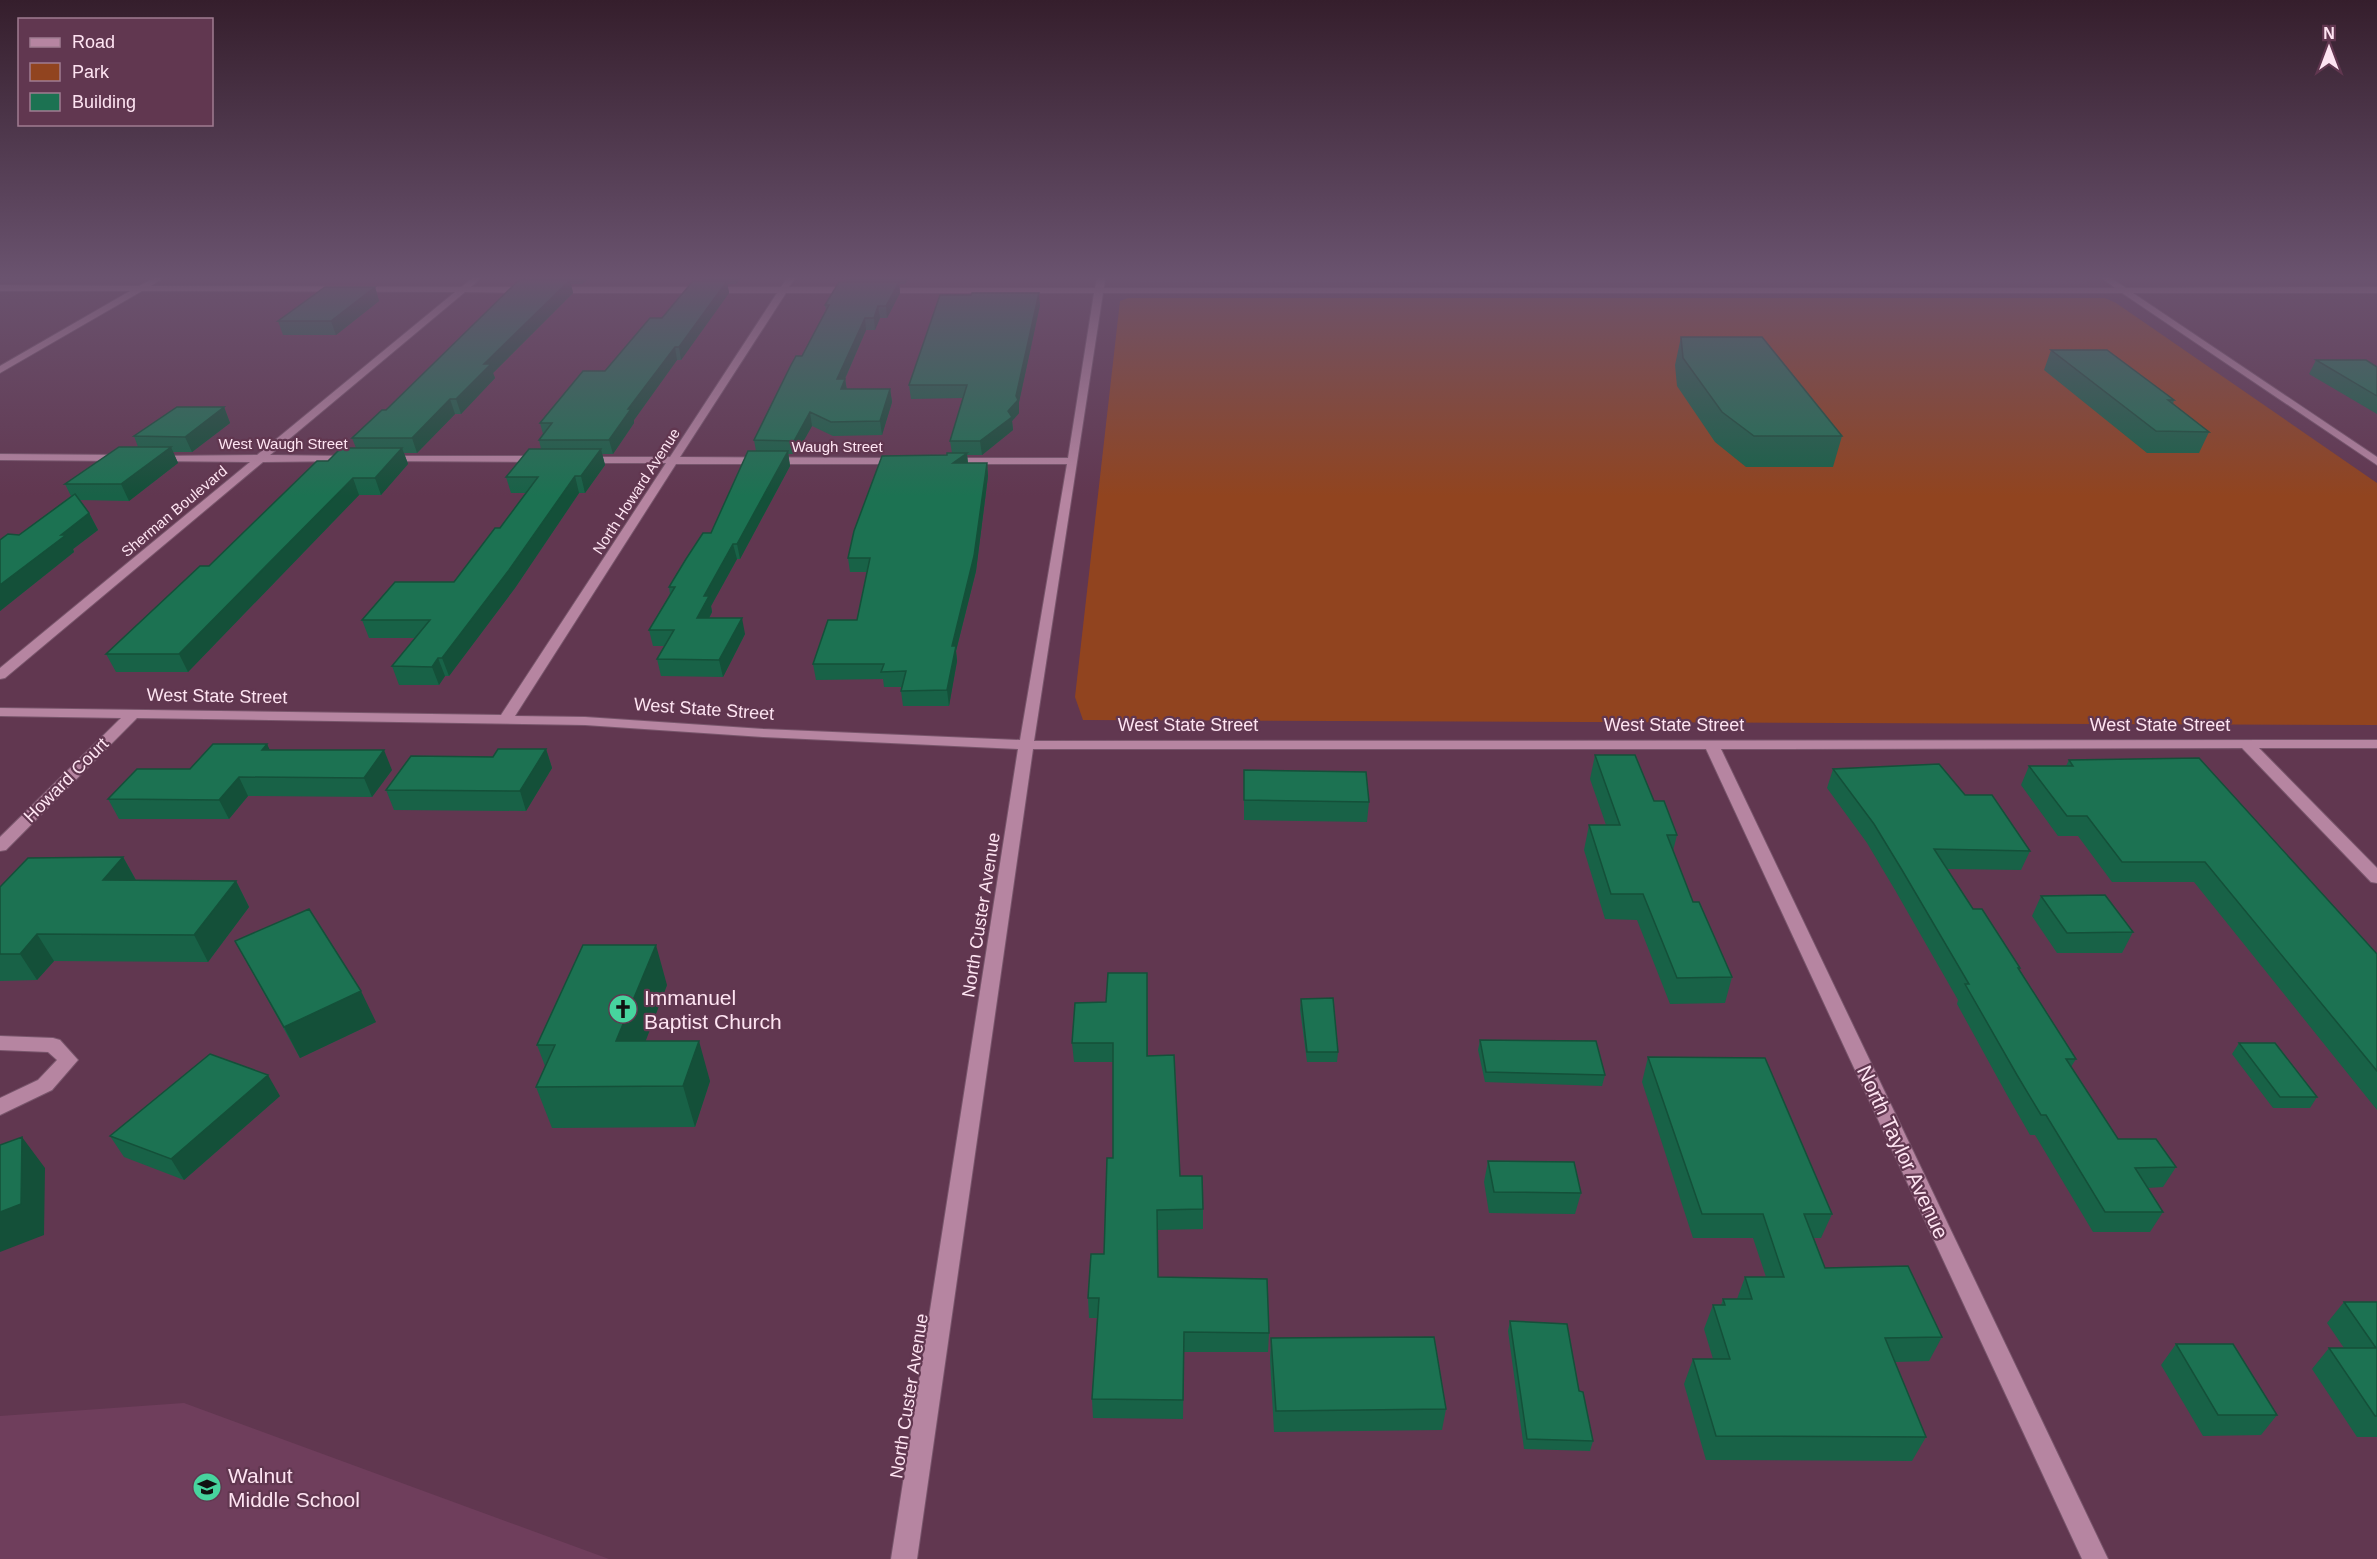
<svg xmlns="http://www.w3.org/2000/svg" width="2377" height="1559" font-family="Arial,sans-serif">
<rect width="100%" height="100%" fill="#613750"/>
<path fill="#6f3e5c" d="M1128 278H2084L2088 284 1142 282Z
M184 1403 609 1559H0V1416Z"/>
<path fill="#91441f" d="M1128 298H2105L2116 303 2377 483V725L1083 720 1075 697 1120 301Z"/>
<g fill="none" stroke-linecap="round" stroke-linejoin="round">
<g stroke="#78556b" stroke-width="2">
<path id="minor" d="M154 278H163L151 286 461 287 473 278H481L471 287H529L533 290 529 293 465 292 270 455 350 456 355 459 354 461 263 462 5 678 0 679V668L250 462 156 461 151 458 152 456 257 455 455 292 142 291 0 373V366L130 291H0V285L139 286Z
M787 278H795L789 287H853L857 290 853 293H786L680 457 899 458 904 461 899 464H676L515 716 585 717 763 729 1020 740 1067 464H947L942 461 947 458H1068L1094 293H877V289L880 288H1095L1097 278H1105L1104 288H2115L2102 278H2111L2126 288 2377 287V293H2133L2377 457V465L2122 293H1103L1034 741 2377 740V748H2259L2377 868V883L2371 882 2242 748 1721 749 2108 1559H2082L1706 749H1033L917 1559H891L1018 749 763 737 585 725 137 718 6 850 0 851V837L121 718 0 716V708L501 715 666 463H584L579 460 584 457H670L777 293H553L549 290 553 287H781Z
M0 454 123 455 128 458 123 461 0 460Z
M386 456H539L544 459 539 462 382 461 381 459Z
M0 1036 53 1038 60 1040 78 1060 52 1090 0 1115V1098L38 1080 57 1060 48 1052 0 1050Z"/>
</g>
<use href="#minor" fill="#b685a1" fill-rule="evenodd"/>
</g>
<path fill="#186247" d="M530 278H589L582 284H571L573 293 493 373 495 378 461 414H455L417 453H404L408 464 381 495H359L188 672H116L106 654 209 566 328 461 356 448 352 438 386 410 531 280Z
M702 278H741L736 284H727L729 293 681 360H677L634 420V423L613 454H602L605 465 585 493H579L515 588 449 676H445L439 685H399L392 666 415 638H369L362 620 454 582 500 528 526 493H511L506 477 541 449 539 440 543 434 540 423 605 371 703 281Z
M846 278H909L905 284H899L900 293 887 318H880L875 330H866L845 379 847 389H890L892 402 882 435 833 436 812 426 796 454H788L790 466 740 559H737L711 606 712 612 709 618 745 634 723 677 661 676 657 659 665 646H653L649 630 670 594 669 587 711 533 756 451 754 440 802 356 826 310 825 305 846 282Z
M375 287 379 301 336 335H283L278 321Z
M1040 305 1019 402V413L1012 421 1013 430 982 455H967L968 463H987L988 476 976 571 956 651 957 661 949 706H903L901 691 902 687H884L883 679 816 680 813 664 857 620 867 572H850L848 558 947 455 952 453 950 441 963 398 911 399 909 385Z
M1681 337 1842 436 1833 467H1746L1715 442 1677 386 1675 365Z
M2051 350 2174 400 2173 404 2209 432 2199 453H2147L2044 370Z
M2316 360 2377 367V414L2309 374Z
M224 407 230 423 192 452H173L178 463 129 501 80 500 89 513 98 530 73 549 74 552 0 611V540L19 535 71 496 65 484 138 447 134 436Z
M267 744 269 750 392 770 372 797 248 796 229 819H119L108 799 190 769Z
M546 749 552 768 526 811 394 810 386 790 493 757Z
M1595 755 1654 801 1677 835 1673 851 1693 902 1732 977 1725 1003 1670 1004 1637 920 1605 919 1584 850 1589 825H1606L1590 779Z
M2069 760 2377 954V1110L2194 882H2112L2078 836H2058L2021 785 2029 766H2066Z
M1833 769 1965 795 2030 851 2021 870 1947 869 1973 909 2020 968 2019 969 2076 1059 2071 1067 2118 1139 2176 1167 2163 1187 2148 1188 2163 1212 2150 1232H2093L2035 1135H2030L2007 1095 1957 1004 1958 1000 1895 890 1867 843 1827 788Z
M1244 770 1369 802 1367 822 1244 820Z
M123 857 136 880 236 881 249 907 208 962 54 961 37 980 0 981V887Z
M2041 896 2133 932 2122 953H2057L2032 916Z
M235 941 376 1022 300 1058Z
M1147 973 1148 1056 1180 1176 1203 1209V1229L1157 1230 1158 1277 1269 1333 1268 1352H1184L1183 1419 1093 1418 1092 1399 1097 1318H1089L1088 1298 1104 1254 1113 1158V1062H1074L1072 1043 1106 1002Z
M667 985 645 1041 710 1081 695 1127 552 1128 536 1087 545 1066 537 1045Z
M1301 999 1338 1052 1337 1062H1307L1300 1009Z
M1480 1040 1605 1075 1602 1086 1485 1082 1478 1050Z
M2239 1043 2317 1097 2310 1108H2273L2232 1054Z
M1648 1057 1832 1214 1821 1238H1814L1825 1268 1942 1337 1929 1361 1895 1362 1926 1437 1912 1461 1706 1460 1684 1384 1693 1359H1713L1704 1329 1713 1305H1721L1723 1299H1737L1745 1277H1766L1753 1238H1693L1642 1082Z
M280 1096 184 1180 124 1157 110 1136Z
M1488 1161 1581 1193 1575 1214 1489 1213 1484 1182Z
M2344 1302H2377V1437H2357L2312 1369 2329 1348H2344L2327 1323Z
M1510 1321 1579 1391 1593 1441 1590 1451 1524 1449 1508 1331Z
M1271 1338 1446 1409 1442 1430 1274 1432 1270 1359Z
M2176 1344 2277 1415 2261 1435 2203 1436 2161 1365Z"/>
<path fill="#145039" d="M581 278H589L582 284Z
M735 278H741L736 284Z
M905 278H909L905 284Z
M570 280 573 293 493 373 495 378 461 414 456 399 484 364Z
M727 281 729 293 681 360 679 347Z
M899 282 900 293 887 318 886 306Z
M375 287 379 301 336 335 331 321Z
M1039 293 1040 305 1019 402V413L1012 421 1013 430 982 455 980 441 1008 411 1016 396Z
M878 306 880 318 875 330 874 318Z
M865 318 866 330 839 392 837 379Z
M675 347 677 360 634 420V423L613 454 609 440 628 409Z
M845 379 847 392 841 389Z
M890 389 892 402 882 435 880 421Z
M450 399 455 414 417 453 412 438Z
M224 407 230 423 192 452 185 437Z
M810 412 812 426 796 454 794 441Z
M171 447 178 463 129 501 121 484Z
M402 448 408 464 381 495 375 478Z
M601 449 605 465 585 493 581 476Z
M788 451 790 466 740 559 737 544Z
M967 453 968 466 953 463Z
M987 463 988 476 976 571 956 651 957 661 949 706 947 690 952 646Z
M575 476 579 493 515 588 449 676 442 658Z
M353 478 359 495 188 672 179 654Z
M89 513 98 530 73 549 74 552 0 611V585L61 535Z
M733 544 737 559 711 606 712 612 701 634 697 618 704 596Z
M742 618 745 634 723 677 719 660Z
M438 658 445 676 439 685 432 667Z
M267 744 276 763 262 750Z
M546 749 552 768 526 811 520 791Z
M384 750 392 770 372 797 364 778Z
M239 777 248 796 229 819 219 800Z
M123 857 138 884 103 880Z
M236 881 249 907 208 962 194 935Z
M37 934 54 961 37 980 20 954Z
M656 945 667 985 630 1082 616 1041Z
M361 991 376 1022 300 1058 284 1027Z
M699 1041 710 1081 695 1127 683 1086Z
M268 1075 280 1096 184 1180 171 1159Z
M22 1137 45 1168 44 1235 0 1252V1212Z"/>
<path fill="#1c7252" stroke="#145039" stroke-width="1.5" d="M519 280H570L484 364H491L456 399H450L412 438H352L382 410H386Z
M693 281H727L679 347H675L628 409H631L609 440H539L552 423H540L583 371H605L650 318H662Z
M839 282H899L886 306H878L874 318H865L837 379H845L841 389H890L880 421 831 422 810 412 794 441 754 440 790 367 796 356H802L829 305H825Z
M325 287H375L331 321H278Z
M972 293H1039L1016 396 1018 400 1008 411 1012 417 980 441H950L967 385H909L940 295H971Z
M1681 337H1762L1842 436H1754L1722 412 1683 358Z
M2051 350H2107L2174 400H2168L2209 432 2156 431Z
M2316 360H2366L2377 367V396Z
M177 407H224L185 437 134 436Z
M119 447H171L121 484H65Z
M341 448H402L375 478H353L179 654H106L200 566H209L317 461H328Z
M529 449H601L581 476H575L509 570 442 658H438L432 667 392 666 430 620H362L395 582H454L495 528H500L538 477H506Z
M748 451H788L737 544H733L704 596H709L697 618H742L719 660 657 659 674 630H649L675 587H669L686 559 703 533H711Z
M947 453H967L953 463H987L974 556 952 646H956L947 690 901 691 906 671 881 672 884 664H813L828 620H857L870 558H848L854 531 882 456 947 455Z
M75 494 89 513 61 535H66L0 585V540L8 534 19 535Z
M213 744H267L262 750H384L364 778 239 777 219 800 108 799 137 769H190Z
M498 749H546L520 791 386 790 411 756 493 757Z
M1595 755H1635L1654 801H1664L1677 835H1667L1693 902H1699L1732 977 1677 978 1643 894H1611L1589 825H1620Z
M2199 758 2377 954V1071L2205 862H2122L2087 816H2067L2029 766H2073L2069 760Z
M1939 764 1965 795H1992L2030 851 1934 849 1973 909H1982L2020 968H2018L2076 1059H2066L2118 1139H2156L2176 1167 2135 1168 2163 1212H2105L2046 1115H2041L2017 1075 1965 984H1969L1902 870 1874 824 1833 769Z
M1244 770 1366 772 1369 802 1244 800Z
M123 857 103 880 236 881 194 935 37 934 20 954H0V887L28 858Z
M2105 895 2133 932 2067 933 2041 896Z
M309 909 361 991 284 1027 235 941Z
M583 945H656L616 1041H699L683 1086 536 1087 555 1045H537Z
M1108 973H1147V1056L1174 1055 1180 1176H1202L1203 1209 1157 1210 1158 1277 1267 1279 1269 1333 1184 1332 1183 1400 1092 1399 1099 1298H1088L1091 1254H1104L1107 1158H1113V1043H1072L1075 1003 1106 1002Z
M1333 998 1338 1052H1307L1301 999Z
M1480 1040 1596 1041 1605 1075 1486 1072Z
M2239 1043H2275L2317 1097H2280Z
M210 1054 268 1075 171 1159 110 1136Z
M1648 1057 1765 1058 1832 1214H1804L1825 1268 1908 1266 1942 1337 1885 1338 1926 1437 1716 1436 1693 1359H1730L1713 1305H1725L1723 1299H1752L1745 1277H1784L1763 1214H1702Z
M22 1137 21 1204 0 1212V1145Z
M1488 1161 1574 1162 1581 1193 1494 1192Z
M2344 1302H2377V1416H2375L2329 1348H2376Z
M1510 1321 1567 1324 1579 1391 1583 1392 1593 1441 1527 1439Z
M1434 1337 1446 1409 1276 1411 1271 1338Z
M2176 1344H2233L2277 1415H2218Z"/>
<linearGradient id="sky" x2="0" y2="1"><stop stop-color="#351e2c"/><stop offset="0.56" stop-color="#6a536f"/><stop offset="1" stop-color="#6a536f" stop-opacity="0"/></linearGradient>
<rect width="2377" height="496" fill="url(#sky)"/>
<defs>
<g id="church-disc" transform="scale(1.5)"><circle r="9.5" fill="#47d49e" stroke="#613750"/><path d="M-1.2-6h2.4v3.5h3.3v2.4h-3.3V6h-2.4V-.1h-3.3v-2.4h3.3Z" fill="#111"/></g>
<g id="school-disc" transform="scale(1.5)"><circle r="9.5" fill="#47d49e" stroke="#613750"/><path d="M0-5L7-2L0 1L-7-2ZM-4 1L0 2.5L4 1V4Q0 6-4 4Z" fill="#111"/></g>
</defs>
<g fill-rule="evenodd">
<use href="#church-disc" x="623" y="1009"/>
<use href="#school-disc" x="207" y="1487"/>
</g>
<g text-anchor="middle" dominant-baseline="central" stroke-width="4.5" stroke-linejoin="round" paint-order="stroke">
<g font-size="15" fill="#fee4f2" stroke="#613750">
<text x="283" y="443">West Waugh Street</text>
<text x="837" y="446">Waugh Street</text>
<text transform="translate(636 491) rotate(-57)">North Howard Avenue</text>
<text transform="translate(174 511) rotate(-40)">Sherman Boulevard</text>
</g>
<g font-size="18" fill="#fee4f2" stroke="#613750">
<text transform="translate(217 696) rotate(1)">West State Street</text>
<text transform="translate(704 709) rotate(4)">West State Street</text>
<text x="1188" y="725">West State Street</text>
<text x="1674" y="725">West State Street</text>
<text x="2160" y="725">West State Street</text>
<text transform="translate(66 780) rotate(-45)">Howard Court</text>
<text transform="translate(981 915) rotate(-81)">North Custer Avenue</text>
<text transform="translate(909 1396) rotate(-81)">North Custer Avenue</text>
</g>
<g font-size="21" fill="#fee4f2" stroke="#613750" text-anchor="start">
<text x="644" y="997">Immanuel<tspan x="644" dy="24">Baptist Church</tspan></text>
<text x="228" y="1475">Walnut<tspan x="228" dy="24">Middle School</tspan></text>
</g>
<g font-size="21" fill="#fee4f2" stroke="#613750">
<text transform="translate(1903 1152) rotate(65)">North Taylor Avenue</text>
</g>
</g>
<rect x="18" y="18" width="195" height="108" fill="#613750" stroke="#a07c91" stroke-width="1.5"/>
<rect x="30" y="38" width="30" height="9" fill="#b685a1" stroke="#a07c91" stroke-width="1.5"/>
<text x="72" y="48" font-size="18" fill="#fee4f2">Road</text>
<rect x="30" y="63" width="30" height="18" fill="#91441f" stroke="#a07c91" stroke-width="1.5"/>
<text x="72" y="78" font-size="18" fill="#fee4f2">Park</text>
<rect x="30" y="93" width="30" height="18" fill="#1c7252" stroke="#a07c91" stroke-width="1.5"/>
<text x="72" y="108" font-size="18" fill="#fee4f2">Building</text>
<g transform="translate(2329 48)" stroke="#613750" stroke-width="4.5" paint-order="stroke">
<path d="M0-4.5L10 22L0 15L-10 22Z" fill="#fee4f2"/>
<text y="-9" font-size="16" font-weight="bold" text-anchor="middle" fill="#fee4f2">N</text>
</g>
</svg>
